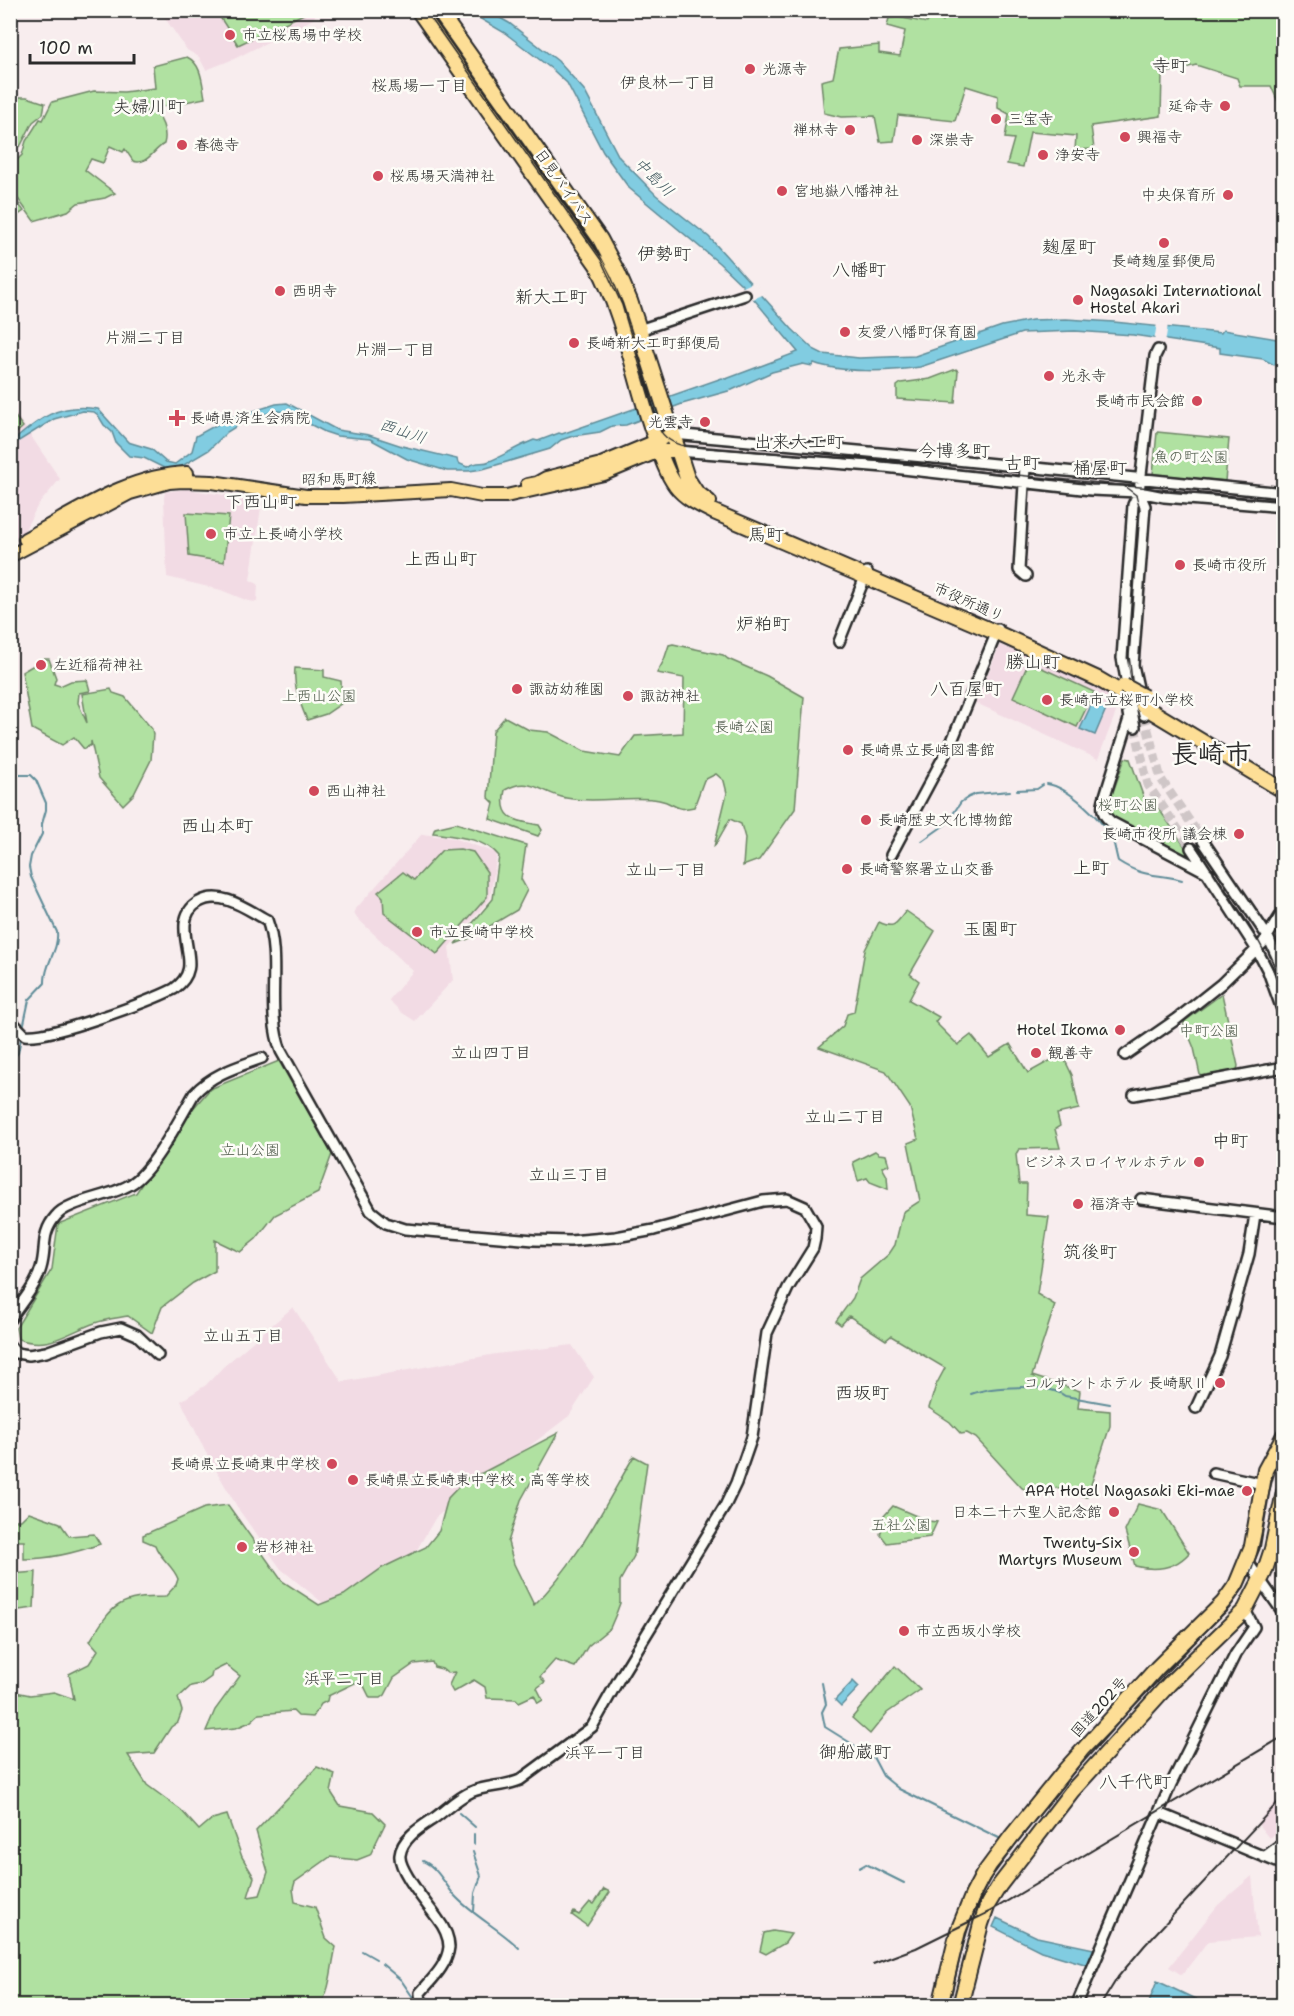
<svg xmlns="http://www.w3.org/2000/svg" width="1294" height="2016" font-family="'Shantell Sans','Klee One',sans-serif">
<rect width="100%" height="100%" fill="#f8edee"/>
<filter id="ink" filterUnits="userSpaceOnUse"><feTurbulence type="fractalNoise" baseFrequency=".0167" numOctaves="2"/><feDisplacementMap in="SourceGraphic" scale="12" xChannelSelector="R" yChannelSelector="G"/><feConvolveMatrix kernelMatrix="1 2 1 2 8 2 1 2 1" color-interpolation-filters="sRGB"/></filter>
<g filter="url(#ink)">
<path fill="#f2dbe4" d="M314 10 316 14 313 19 234 59 206 70 199 57 187 50 160 11Z
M10 405 60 479 38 505 22 535 11 540Z
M186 489 262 501 250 580 258 584 257 602 248 601 221 590 167 577 164 498 165 492Z
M1000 645 1087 682 1115 698 1118 707 1098 759 976 703Z
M422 834 453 838 497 853 490 899 449 947 453 980 415 1021 401 1012 389 1000 413 971 356 917 354 911Z
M293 1307 342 1382 496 1354 572 1345 594 1377 569 1416 436 1517 412 1558 351 1591 323 1603 281 1569 239 1510 205 1451 181 1401 206 1385 223 1367Z
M1283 1793V1826L1269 1838 1257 1823Z
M1252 1876 1258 1937 1208 1941 1182 1975 1169 1967 1218 1905Z"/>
<path fill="#b0e1a1" stroke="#6e8666" stroke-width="1.5" d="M304 10 306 13 238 45 216 11Z
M947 11H1283V102L1279 104 1271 86H1240L1237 78 1196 65 1162 74 1161 116 1091 126 1094 149 1075 150 1076 136 1030 132 1023 167 1007 164 1014 139 1005 138 1009 114 998 108V96L966 86 955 121 898 115 894 141 880 142 875 116 841 117 824 113 821 81 833 78 839 49 879 45V53L900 56 905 31 887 26 889 18 898 17 927 23 932 14 943 21Z
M187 57C202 64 202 83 205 98L152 109 136 115C139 114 145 112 150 112 163 114 167 134 164 144 153 150 147 166 133 161L125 149 123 152 110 146 103 163 91 159 85 170 115 193 105 198 78 203 68 211 34 221 11 189V166L22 155 26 141 40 119 43 120 52 102 94 91 124 92 155 88 153 66Z
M18 97H27L45 103 43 114 33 122 21 145 11 152V101Z
M11 194 24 211 11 220H10Z
M956 369 958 371 955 403 897 399V386L901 383 930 379Z
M10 410 23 427 11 438H10Z
M1157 432 1229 439 1225 481 1153 474Z
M186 513 229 516 224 562 189 556Z
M673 644 723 655 728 659 767 676 804 697 795 809 759 860 743 866 745 838 741 824 730 819 714 847 727 793 724 781 716 774 704 780 694 807C674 812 676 803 659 800 631 795 594 804 566 798 542 794 531 775 505 790 498 820 517 821 539 825L542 830 538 836 490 819 494 803 488 797 493 731 505 717 529 730 548 732 584 751 620 757 635 736 683 733 684 678 657 673 664 660 669 645Z
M44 659H49L56 678 54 684 60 686 71 681 87 680 90 691 79 693 78 703 87 723 82 694 111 689 113 693 125 697 152 729 153 734 151 760 134 794 123 805 99 778 91 741V745L84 749 74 737 62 745 32 729 22 672Z
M1029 662 1094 692 1077 727 1013 697Z
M295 668 324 670V677L341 681 342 703 326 714 307 720C300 703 293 687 295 668Z
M1125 758 1130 759 1146 804 1159 809 1203 873 1113 816 1108 806Z
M456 823 526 845 521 879 527 890 517 910 468 939 455 944 493 899 499 856C485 838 455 836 433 833L435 828Z
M460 849 473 852 487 872V897L437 954 384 913 383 897 378 892 403 872 414 880 442 850Z
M906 911 935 931 910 974 919 981 909 1000 939 1017 935 1022 958 1045 971 1035 989 1057 1010 1044 1028 1073 1062 1054 1072 1075 1079 1109 1057 1114 1060 1126 1055 1129 1060 1148 1019 1149 1016 1154 1019 1184H1027L1026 1215 1049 1217 1037 1294 1055 1305 1032 1376 1080 1391 1078 1408 1110 1411V1426L1087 1497 1049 1486 1038 1496 1022 1488 976 1438 967 1433 961 1434 950 1422 929 1408 936 1385 945 1368 891 1336 886 1340 849 1316 841 1325 836 1321 853 1298 860 1279 889 1254 895 1245 903 1212 920 1201 908 1143 918 1139 910 1107 886 1071 819 1047 843 1026 847 1014 854 1012 865 950 879 922C895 930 896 923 906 911Z
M1222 994 1238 1066 1237 1070 1203 1076 1200 1075 1194 1048 1184 1024 1185 1021Z
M279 1061 332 1154 318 1193 275 1215 256 1239 240 1252 215 1240V1271L193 1283 162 1307 152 1333 128 1316C117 1318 105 1319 95 1323 66 1333 50 1350 18 1339L16 1328 52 1269 58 1224 136 1193 190 1112 210 1089Z
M875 1151 879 1154 886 1155 889 1165 882 1167 887 1176 888 1189 870 1182 867 1178 858 1181 853 1162Z
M558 1433 521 1500 508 1542 514 1564 534 1605C577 1563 604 1507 634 1456L647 1463 634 1556 620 1581V1603L616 1614 610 1628 588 1646 575 1667 555 1660 540 1677 545 1682 537 1688 543 1700 538 1703 534 1695 519 1702 516 1699 487 1698 485 1687 474 1680 453 1692 449 1685 455 1672 447 1673 442 1669 434 1667 432 1662 414 1664 394 1678 385 1695 381 1698H370L361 1680 328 1696 327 1701 321 1704 313 1717 298 1716 293 1711 259 1714 250 1722 236 1728 206 1731 215 1710 240 1676 226 1665 212 1672 211 1677 201 1684 191 1686 178 1698 182 1711 178 1722 171 1727 154 1753 128 1755 147 1785 181 1810 199 1830 212 1819 227 1815 242 1857 254 1877 248 1897 260 1895 268 1872 256 1831 317 1767 335 1774 331 1792 340 1806 373 1812 385 1824 370 1855 357 1860 330 1857 295 1882 293 1889 295 1902 315 1907 326 1938 336 1947C331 1966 331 1990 320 2005H11V1691L30 1695 54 1692 74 1699 69 1674 89 1664 98 1650 90 1641C113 1603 120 1597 165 1597L176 1585 178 1579C173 1565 159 1558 155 1545L143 1540V1535L204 1508 228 1505 282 1581 319 1605 344 1595 382 1568 426 1547 439 1531 448 1498 467 1478 482 1473Z
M1138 1504 1162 1510 1189 1553C1175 1569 1155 1571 1135 1566L1125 1531Z
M893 1506 928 1521 937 1522 930 1537 887 1543 880 1534 885 1522 884 1516Z
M29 1512 60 1523 69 1536 94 1534 100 1544C75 1553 51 1559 24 1559V1541H11V1520H21Z
M36 1572 34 1608 11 1611V1574Z
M895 1666 920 1690 887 1713 870 1734 852 1718Z
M604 1889 610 1892 587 1926 572 1915 574 1912 579 1915 590 1902 594 1904Z
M773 1931 791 1934 785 1943 766 1954 760 1951 764 1933Z"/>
<path fill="#81cce1" stroke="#5f8c98" stroke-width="1.5" d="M467 11H488L509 23 558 61 584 90 619 157 656 195 709 237 792 329 813 349 823 354 859 358 915 356 1002 326 1032 320 1066 319 1114 322 1221 333 1223 330 1283 340V361L1274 365 1263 359 1220 353V348L1133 335 1075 331 1022 333 920 367C890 372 841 373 814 363L812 366 803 364 772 372 732 390 682 404 626 425 612 426 600 432 573 436 561 440 550 449 483 469 469 471H447L407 459 370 439 337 436 325 432 290 414 279 411 251 417 227 432 209 450 177 469 164 468 144 458 129 456 116 443 112 432 104 425 98 415 94 412 83 411 54 419 17 442 13 450 15 455 11 460V443C38 419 59 402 98 409L128 442 151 449 166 462 175 464 192 451 196 436 232 416 235 417 276 404 287 403 337 430 369 435 402 446 457 459 458 463 467 467C479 460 482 465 490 461 505 455 518 446 534 440L538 441 559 433 562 434 722 378 726 379 798 352 742 285 719 263 629 188 603 152 567 83 553 70 505 33Z
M1093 701 1106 709 1095 735 1080 729Z
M853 1681 859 1687 841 1706 835 1700Z
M997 1918 1037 1937 1094 1949 1088 1965 1041 1951 993 1927Z
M1157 1981 1208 2005H1157L1149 2002Z"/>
<path fill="#f8edee" d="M754 282 765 294 753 299 741 288Z
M1157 323 1168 324 1165 344 1154 342Z"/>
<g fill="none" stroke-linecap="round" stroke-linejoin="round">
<path stroke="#5f8c98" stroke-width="2" d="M10 772 15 775H31L36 780 46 803V810L42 824V834L31 856 29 867 31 877 57 932C59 951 44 964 45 983L29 1000 23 1028
M1047 784C1069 787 1101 819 1112 838 1114 842 1116 854 1118 861 1144 878 1155 873 1182 880
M1017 790 1037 789 1043 785
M922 841 946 824 961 802 969 797 976 794 1010 791
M10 1063 18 1053 21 1038
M971 1394C991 1386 1047 1383 1065 1396L1110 1404
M822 1683 826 1704 822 1712 825 1727 873 1757 883 1776 899 1789 1003 1840
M459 1813 475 1827
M474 1844V1834
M473 1852 481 1876 475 1893 474 1912
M423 1861C437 1867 445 1884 454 1895 473 1916 499 1928 519 1948
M859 1868 866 1864 904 1883
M362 1951 376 1959
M382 1964 401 1980 412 1996 414 1997
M424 1997 448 2006"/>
<path stroke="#cfc6c7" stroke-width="9" stroke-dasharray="9 4.5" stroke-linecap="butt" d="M1144 715 1161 779 1203 841
M1135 727 1148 785 1191 848"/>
<g stroke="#2b2b2b" stroke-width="14">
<path id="minor" d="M639 330 745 295
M673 434 956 460 1284 493
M678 451 885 467 1091 490 1139 492 1164 497 1284 507
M1025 467 1019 570 1026 576
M1139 492 1145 506 1133 665 1144 715
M839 642 867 572
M1128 713 1129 719 1104 799C1101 810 1103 815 1111 822L1208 873
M1135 727 1122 658 1133 505 1139 492 1155 356 1158 350
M1203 841 1268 937 1284 972
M1191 848 1257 950 1268 971 1284 1015
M891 855 952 741 998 629
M10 1017 15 1025 25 1035C49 1039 150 1001 174 989 201 970 183 949 185 924 186 914 190 907 199 902 221 889 248 910 267 920 282 961 265 1009 281 1051L371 1211 386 1223 405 1229 534 1240 570 1241 616 1237 654 1230 763 1201 787 1199 805 1207 816 1226 815 1239 813 1248 788 1288 767 1333 752 1437 736 1483 725 1506 619 1679 592 1727 520 1780C504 1787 486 1785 471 1792 457 1798 446 1810 433 1819 421 1827 402 1838 400 1855 398 1870 428 1905 437 1918 444 1927 449 1936 449 1947 447 1966 431 1980 420 1993L421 2002 424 2006
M1125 1055 1177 1019 1221 984 1263 943 1284 910
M1134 1095 1284 1067
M1141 1199 1284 1217
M10 1319C21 1303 36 1286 41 1268 47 1248 40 1234 56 1216 69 1200 111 1197 131 1184 153 1171 180 1118 194 1094 212 1074 237 1067 262 1058
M10 1346 16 1353 29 1355 46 1352 101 1332 121 1328 137 1335 158 1355
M1196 1408 1220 1356 1249 1254 1255 1214
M1213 1473 1263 1484
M1247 1561 1284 1614
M1159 1813 1284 1865
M1264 1857 1284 1842
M1076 2006 1171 1784 1235 1655 1254 1627 1245 1610"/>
</g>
<g stroke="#2b2b2b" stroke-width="16">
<path id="major" d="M527 485 537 483 546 478 601 464 673 434
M25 539C76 512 128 475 187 473
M10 556 130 493 169 482 183 481 212 482 306 496H343L451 490 482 496H506L604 474 659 451H678"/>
</g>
<g stroke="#2b2b2b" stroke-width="18">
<path id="highway" d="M418 10 597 265C625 318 634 379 654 435 660 452 665 471 676 486 685 498 700 505 714 512L997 633 1098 679 1127 696
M438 10 600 239 618 273 630 301 687 478 696 492 709 502
M1143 706 1284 791
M940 2006 958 1931 973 1894 983 1875 1011 1837 1066 1769 1157 1668 1223 1603 1236 1585 1252 1546 1265 1470 1284 1435
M960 2006 981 1924 988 1904 999 1886 1072 1791 1169 1684 1245 1610 1264 1573 1272 1549 1284 1492"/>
</g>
<use href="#minor" stroke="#fdfcf7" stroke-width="9"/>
<use href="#major" stroke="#fdde96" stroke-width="12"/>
<use href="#highway" stroke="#fdde96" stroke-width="14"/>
<path stroke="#2b2b2b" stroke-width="1.5" d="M425 10 601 260 622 305 658 427C664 438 673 444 685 446L853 459 1284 501
M1124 486 1136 495 1140 510 1129 656 1132 680
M1195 845C1228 893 1265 941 1284 997
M949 2006C960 1958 968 1911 996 1869L1088 1754 1231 1605C1255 1577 1260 1544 1266 1508 1270 1489 1273 1471 1284 1454"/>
<path stroke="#2b2b2b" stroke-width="2" d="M873 1964 916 1948 989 1912 1284 1736
M1100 2006 1118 1977 1145 1945 1284 1796"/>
<g stroke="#2b2b2b" stroke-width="18" stroke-linecap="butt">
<path id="highway-bridge" d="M1124 686 1144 697"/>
</g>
<use href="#highway-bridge" stroke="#fdde96" stroke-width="14"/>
</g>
</g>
<g fill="#d1495b" stroke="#fdfcf7" stroke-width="2">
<circle cx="230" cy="35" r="6"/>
<circle cx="750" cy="69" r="6"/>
<circle cx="1225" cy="106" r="6"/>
<circle cx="996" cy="119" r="6"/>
<circle cx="850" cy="130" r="6"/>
<circle cx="1125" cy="137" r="6"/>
<circle cx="917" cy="140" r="6"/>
<circle cx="182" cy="145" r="6"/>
<circle cx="1043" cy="155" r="6"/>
<circle cx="378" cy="176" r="6"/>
<circle cx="782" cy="191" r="6"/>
<circle cx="1228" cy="195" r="6"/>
<circle cx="1164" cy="243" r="6"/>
<circle cx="280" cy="291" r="6"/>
<circle cx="1078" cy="300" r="6"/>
<circle cx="845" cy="332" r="6"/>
<circle cx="574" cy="343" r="6"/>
<circle cx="1049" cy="376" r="6"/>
<circle cx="1197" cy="401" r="6"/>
<path d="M174 409h6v6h6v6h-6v6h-6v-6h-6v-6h6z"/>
<circle cx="705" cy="422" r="6"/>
<circle cx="211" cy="534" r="6"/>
<circle cx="1180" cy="565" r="6"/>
<circle cx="41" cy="665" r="6"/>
<circle cx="517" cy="689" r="6"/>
<circle cx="628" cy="696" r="6"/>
<circle cx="1047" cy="700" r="6"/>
<circle cx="848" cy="750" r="6"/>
<circle cx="314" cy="791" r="6"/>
<circle cx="866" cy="820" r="6"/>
<circle cx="1239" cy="834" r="6"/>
<circle cx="847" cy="869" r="6"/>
<circle cx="417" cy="932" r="6"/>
<circle cx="1120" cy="1030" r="6"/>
<circle cx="1036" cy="1053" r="6"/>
<circle cx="1199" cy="1162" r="6"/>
<circle cx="1078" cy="1204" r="6"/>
<circle cx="1220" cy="1383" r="6"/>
<circle cx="332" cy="1464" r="6"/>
<circle cx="353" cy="1480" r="6"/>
<circle cx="1247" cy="1491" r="6"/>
<circle cx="1114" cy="1512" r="6"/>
<circle cx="242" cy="1547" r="6"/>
<circle cx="1134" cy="1552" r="6"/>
<circle cx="904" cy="1631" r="6"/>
</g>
<g text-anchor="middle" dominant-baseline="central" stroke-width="5" stroke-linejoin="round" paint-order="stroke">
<g font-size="15" fill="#2b2b2b" stroke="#fdfcf7" text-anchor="start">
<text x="242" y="35">市立桜馬場中学校</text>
<text x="762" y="69">光源寺</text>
<text x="1213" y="106" text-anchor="end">延命寺</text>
<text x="1008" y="119">三宝寺</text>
<text x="838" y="130" text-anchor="end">禅林寺</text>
<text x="1137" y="137">興福寺</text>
<text x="929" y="140">深崇寺</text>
<text x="194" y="145">春徳寺</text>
<text x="1055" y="155">浄安寺</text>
<text x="390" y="176">桜馬場天満神社</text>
<text x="794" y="191">宮地嶽八幡神社</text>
<text x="1216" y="195" text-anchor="end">中央保育所</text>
<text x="1164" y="261" text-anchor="middle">長崎麹屋郵便局</text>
<text x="292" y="291">西明寺</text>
<text x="1090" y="291">Nagasaki International<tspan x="1090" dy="17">Hostel Akari</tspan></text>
<text x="857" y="332">友愛八幡町保育園</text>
<text x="586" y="343">長崎新大工町郵便局</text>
<text x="1061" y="376">光永寺</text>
<text x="1185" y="401" text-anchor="end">長崎市民会館</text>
<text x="190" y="418">長崎県済生会病院</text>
<text x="693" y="422" text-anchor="end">光雲寺</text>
<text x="223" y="534">市立上長崎小学校</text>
<text x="1192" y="565">長崎市役所</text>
<text x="53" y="665">左近稲荷神社</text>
<text x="529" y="689">諏訪幼稚園</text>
<text x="640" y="696">諏訪神社</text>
<text x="1059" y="700">長崎市立桜町小学校</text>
<text x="860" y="750">長崎県立長崎図書館</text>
<text x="326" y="791">西山神社</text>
<text x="878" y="820">長崎歴史文化博物館</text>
<text x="1227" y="834" text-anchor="end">長崎市役所 議会棟</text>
<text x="859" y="869">長崎警察署立山交番</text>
<text x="429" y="932">市立長崎中学校</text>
<text x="1108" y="1030" text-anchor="end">Hotel Ikoma</text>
<text x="1048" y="1053">観善寺</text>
<text x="1187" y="1162" text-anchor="end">ビジネスロイヤルホテル</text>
<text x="1090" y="1204">福済寺</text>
<text x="1208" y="1383" text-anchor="end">コルサントホテル 長崎駅Ⅱ</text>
<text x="320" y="1464" text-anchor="end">長崎県立長崎東中学校</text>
<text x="365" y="1480">長崎県立長崎東中学校・高等学校</text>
<text x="1235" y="1491" text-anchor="end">APA Hotel Nagasaki Eki-mae</text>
<text x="1102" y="1512" text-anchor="end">日本二十六聖人記念館</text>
<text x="1122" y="1543" text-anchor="end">Twenty-Six<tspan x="1122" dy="17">Martyrs Museum</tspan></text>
<text x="254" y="1547">岩杉神社</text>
<text x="916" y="1631">市立西坂小学校</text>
</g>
<g font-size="15" fill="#2b2b2b" stroke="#fdfcf7">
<text transform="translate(564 187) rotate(55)">日見バイパス</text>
<text transform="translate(339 479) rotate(-1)">昭和馬町線</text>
<text transform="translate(969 602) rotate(24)">市役所通り</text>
<text transform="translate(1099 1707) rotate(-48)">国道202号</text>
</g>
<g font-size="15" fill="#4c5848" stroke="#fdfcf7">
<text x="1191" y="457">魚の町公園</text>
<text x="319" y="696">上西山公園</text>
<text x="744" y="727">長崎公園</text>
<text x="1128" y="805">桜町公園</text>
<text x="1209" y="1031">中町公園</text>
<text x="250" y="1150">立山公園</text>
<text x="901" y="1525">五社公園</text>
</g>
<g font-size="16" fill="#2b2b2b" stroke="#fdfcf7">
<text x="668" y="82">伊良林一丁目</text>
<text x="419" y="85">桜馬場一丁目</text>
<text x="145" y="337">片淵二丁目</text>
<text x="395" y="349">片淵一丁目</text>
<text x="666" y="869">立山一丁目</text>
<text x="491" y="1052">立山四丁目</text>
<text x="845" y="1116">立山二丁目</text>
<text x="569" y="1174">立山三丁目</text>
<text x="243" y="1335">立山五丁目</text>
<text x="344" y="1678">浜平二丁目</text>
<text x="605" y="1752">浜平一丁目</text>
</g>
<g font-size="16" font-style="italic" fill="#455b62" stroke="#fdfcf7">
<text transform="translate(654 177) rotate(44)">中島川</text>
<text transform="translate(403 431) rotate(18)">西山川</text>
</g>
<g font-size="18" fill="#2b2b2b" stroke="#fdfcf7">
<text x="1170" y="66">寺町</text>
<text x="149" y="107">夫婦川町</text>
<text x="1069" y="247">麹屋町</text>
<text x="664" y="254">伊勢町</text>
<text x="859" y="270">八幡町</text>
<text x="551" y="297">新大工町</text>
<text x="799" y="442">出来大工町</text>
<text x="954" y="451">今博多町</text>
<text x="1022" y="463">古町</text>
<text x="1100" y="468">桶屋町</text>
<text x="261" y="502">下西山町</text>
<text x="766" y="535">馬町</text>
<text x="441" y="559">上西山町</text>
<text x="763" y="624">炉粕町</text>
<text x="1033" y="662">勝山町</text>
<text x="966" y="689">八百屋町</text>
<text x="217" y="826">西山本町</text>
<text x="1091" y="868">上町</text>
<text x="990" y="929">玉園町</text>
<text x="1230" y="1141">中町</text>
<text x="1090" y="1252">筑後町</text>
<text x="862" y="1393">西坂町</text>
<text x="855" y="1752">御船蔵町</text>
<text x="1135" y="1782">八千代町</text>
</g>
<g font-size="27" font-weight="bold" fill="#2b2b2b" stroke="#fdfcf7">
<text x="1211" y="753">長崎市</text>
</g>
</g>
<rect width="1294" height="2016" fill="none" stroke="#fdfcf7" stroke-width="36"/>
<rect x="18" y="18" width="1258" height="1980" fill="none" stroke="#2b2b2b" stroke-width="2" filter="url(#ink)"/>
<path d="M30 54v9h104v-9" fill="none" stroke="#2b2b2b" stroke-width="3"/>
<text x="39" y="54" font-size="18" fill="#2b2b2b" stroke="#fdfcf7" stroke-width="4.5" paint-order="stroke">100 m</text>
</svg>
